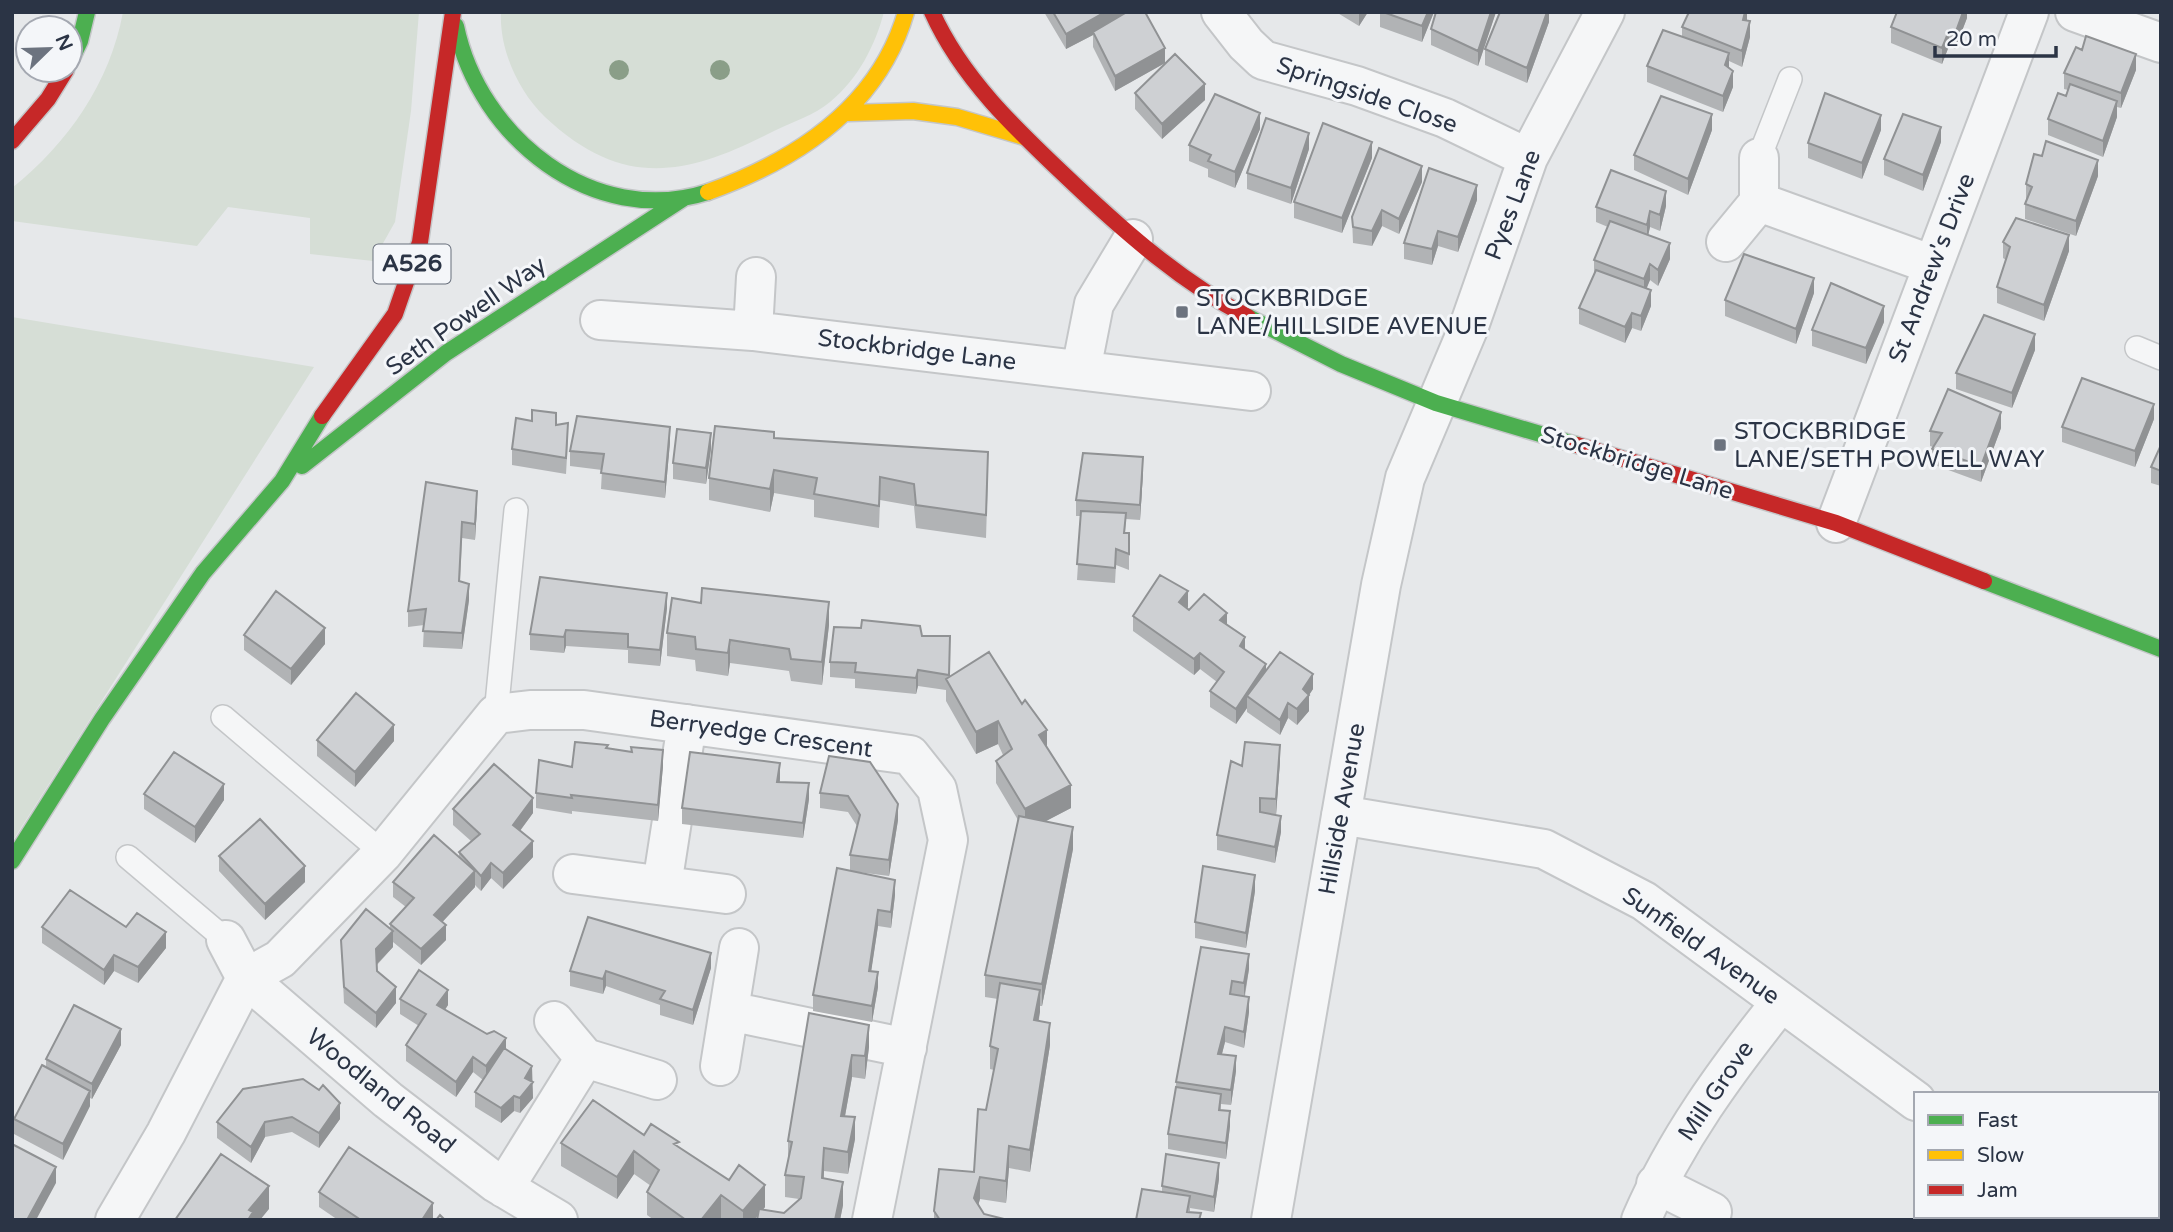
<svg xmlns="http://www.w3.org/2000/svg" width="2173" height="1232" font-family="'Varela Round',sans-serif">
<rect width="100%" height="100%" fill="#e6e8ea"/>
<path fill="#d6ded6" d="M123 12H419L411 111 395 222 373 261 310 254V218L228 207 197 246 12 221V188C68 143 110 83 123 12Z
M501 12H884C875 46 858 79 830 102 815 115 792 122 774 131 687 176 623 190 545 117 519 92 499 50 501 12Z
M12 317 314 367 12 842Z"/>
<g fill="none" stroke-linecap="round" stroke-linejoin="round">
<g stroke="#c4c6c8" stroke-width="26">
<path id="lane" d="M1759 158 1790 79
M2137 348 2161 358
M496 714 516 510
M223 717 383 853
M128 857 226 940"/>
</g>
<g stroke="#c4c6c8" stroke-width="42">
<path id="street" d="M1221 12 1246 44 1263 60 1357 86 1445 118 1528 158
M2075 12 2161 43
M1759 202 1933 265
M1726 242 1759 202V158
M600 320 753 331 1251 391
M753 331 756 277
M1081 370 1094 304 1133 239
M1836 523 2029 12
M1341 815 1544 849 1644 901 1916 1101
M573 874 726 894
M662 885 687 724
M226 940 246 978 388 1100 496 1183 558 1220
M729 1011 907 1048
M554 1021 585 1058 657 1080
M720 1066 739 948
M1656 1184 1712 1212
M504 1188 585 1058
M2057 1216 2060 1220
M115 1220 166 1133 246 978 280 959 383 853 496 714 530 710H584L910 755 937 789 948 840 872 1220
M1271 1220 1381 585 1405 478 1468 329 1528 158 1605 12
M1641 1220C1676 1139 1726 1071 1781 1002"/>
</g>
<g stroke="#c4c6c8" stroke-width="19">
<path id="fast" d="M456 26C479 137 593 229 708 192
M70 62 80 41 87 12
M1248 317 1341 364 1436 403 1577 445
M302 466 446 353 684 198
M1984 581 2161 649
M12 861 102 719 203 573 282 481 322 416"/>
</g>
<g stroke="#c4c6c8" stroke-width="19">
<path id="slow" d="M849 113 913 111 957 117 1024 137
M708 192C797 160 879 107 906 12"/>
</g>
<g stroke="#c4c6c8" stroke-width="19">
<path id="jam" d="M932 12C963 81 1020 133 1074 184 1127 234 1183 283 1248 317
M12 141 48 99 66 70
M322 416 395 314 420 242 453 12
M1577 445 1836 523 1984 581"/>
</g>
<use href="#lane" stroke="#f5f6f7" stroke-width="23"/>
<use href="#street" stroke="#f5f6f7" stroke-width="38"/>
<use href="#fast" stroke="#4caf50" stroke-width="16"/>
<use href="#slow" stroke="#ffc107" stroke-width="16"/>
<use href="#jam" stroke="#c62828" stroke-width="16"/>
</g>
<g fill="#8a9e88">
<circle cx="619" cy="70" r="10"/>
<circle cx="720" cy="70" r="10"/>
</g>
<path fill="#b1b3b5" d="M1044 12H1145L1165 63 1115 91 1093 47V35L1066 49Z
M1336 12H1368L1359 26Z
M1380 12H1434L1422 42 1380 27Z
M1496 12 1478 66 1431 45V29Z
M1549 12V22L1527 83 1485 65V49Z
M1747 12V21L1750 37 1742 67 1729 61V68L1733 87 1723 112 1647 82V66L1682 37V27Z
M1967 12V18L1955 49 1949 46 1942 64 1891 43V27Z
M2082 50 2136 70 2121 108 2117 107V117L2103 157 2048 135V119L2066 96 2068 90 2064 89V73Z
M1135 93 1205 100 1162 139 1135 109Z
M1260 129 1235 188 1208 177V169L1189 161V145Z
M1712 130 1688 195 1634 170V155Z
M1881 130 1862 179 1808 158V143Z
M1941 142 1923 191 1884 175V159Z
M1309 149 1291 204 1247 189V173Z
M1372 158 1342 233 1294 218V202Z
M2098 176 2076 236 2025 219V204L2026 200V184Z
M1422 182 1399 234 1382 226 1372 246 1353 243 1352 217Z
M1477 200 1458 252 1438 246 1432 265 1404 259V243Z
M1666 206 1660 231 1650 227 1648 235 1670 259 1658 286 1650 280 1646 288 1651 306 1641 331 1632 328 1625 343 1579 324V308L1594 275V260L1608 227 1596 222V207Z
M2003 242 2069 251 2044 321 1997 303V287L2006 260 2003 258Z
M1814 293 1796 344 1725 316V300Z
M1884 322 1866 364 1812 346V330Z
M2035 350 2012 408 1956 389V373Z
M2154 419 2135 467 2062 442V427Z
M532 421 556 425 568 439 566 474 512 465V449Z
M2001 428 1981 482 1932 464V449L1933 447 1930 446V431Z
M774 438 988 474 986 538 916 528 914 506 880 500 879 528 814 517V500L774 493 770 512 709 500V478Z
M670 442 665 498 601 489 602 470 570 466V451Z
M2161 445V486L2151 483V467Z
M711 449 706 484 673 479V463Z
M1143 472 1140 520 1126 519 1125 533H1129V570L1116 565 1115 583 1077 580 1081 516H1076V500Z
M426 482 477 506 475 540 462 538 460 581 469 600 462 649 423 647 424 625 408 627V611Z
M1188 607 1187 609 1189 610 1227 625 1245 649 1266 670 1313 689 1309 695V711L1297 725 1288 718 1280 735 1247 712V708L1236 724 1210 707V691L1217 682 1200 669 1194 675 1133 631V616Z
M667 608 660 666 628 663V650L566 646 564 653 530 650V634Z
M829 625 822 685 791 681 789 671 730 663 728 676 696 671 695 660 667 656V633Z
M244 635 325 644 291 685 244 650Z
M922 636 949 676 1047 747 1071 808 1046 821 1073 849 1042 1006H1040L1039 1021 1050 1045 1030 1172 1009 1168 1006 1203 980 1199 978 1205 984 1214 1008 1220H934V1211L974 1172 994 1070 990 1069V1046L998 999 985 997V975L1018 820 996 783V761L1003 755 998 744 976 754 946 701V690L918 686 916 694 855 688V679L830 677V662Z
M317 740 394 741 355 787 317 756Z
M631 747 663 766 658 821 572 811V814L536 808V793L572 767 608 748 631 752Z
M829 756 898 820 889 876 850 871V855L857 826 848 812 820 808V793Z
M1280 761 1276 815 1281 832 1275 863 1217 850V835L1242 766Z
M780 779V782L809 799 803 838 682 824V808Z
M144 794 224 800 195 843 144 809Z
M453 809 533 813 520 831 533 857 503 889 491 878 481 891 475 885V887L442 922 446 940 421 965 393 942V947L377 965V971L396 1003 376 1028 344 1003 341 940 390 929V924L406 907 393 897V882L459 857V852L471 841 453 825Z
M219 856 305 882 265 920 219 871Z
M895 880V895L891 928 878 926 871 971 878 987 872 1022 813 1011V995Z
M1255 891 1246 948 1195 938V922Z
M42 927H126L166 948 138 983 114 971 104 985 42 943Z
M1201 947 1249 969 1245 996 1249 1012 1244 1048 1225 1042 1222 1054 1236 1071 1231 1105 1221 1104V1110L1230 1126 1226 1159 1168 1149V1134L1176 1088V1082Z
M711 968 693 1025 660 1015V1005L606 986 603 994 570 986V971Z
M400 999 448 1005 445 1010 506 1049 532 1082 533 1098 520 1113 514 1111 501 1123 475 1107V1092L483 1080 473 1072 456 1097 406 1061V1045L419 1026 400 1014Z
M809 1013 869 1047 865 1079 852 1077 845 1116 855 1139 848 1174 824 1171V1178L843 1205 840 1220H757L758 1216 754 1220H724L721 1218 719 1220H654L647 1215V1192L651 1186 634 1174 617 1199 561 1166V1143L644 1135 679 1147 765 1207 763 1210 784 1213 799 1199 785 1197V1175L788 1163V1141Z
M121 1045 92 1099 90 1098V1106L63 1160 14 1134V1119L46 1068V1059Z
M243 1089 340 1119 319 1148 292 1132 265 1137 251 1163 217 1138V1122Z
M1219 1179 1214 1212 1190 1208V1212L1201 1220 1162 1192V1186Z
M319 1192 433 1218 432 1220H338L319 1207Z"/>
<path fill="#909294" d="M1105 12H1129L1093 32V35L1066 49V34Z
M1359 12H1368L1359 26Z
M1428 12H1434L1422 42V26Z
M1491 12H1496L1478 66V51Z
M1547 12H1549V22L1527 83V68Z
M1745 12H1747V22L1743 20Z
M1963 12H1967V18L1955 49V34Z
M1750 21V37L1742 67V51Z
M1949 31V46L1942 64V48Z
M1165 48V63L1115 91V76Z
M1729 53V69L1725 65Z
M2136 54V70L2121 108V93Z
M1733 71V87L1723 112V96Z
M1205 84V100L1162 139V124Z
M2117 101V117L2103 157V141Z
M1260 113V129L1235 188V172Z
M1712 114V130L1688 195V179Z
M1881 115V130L1862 179V163Z
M1941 127V142L1923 191V175Z
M1309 133V149L1291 204V188Z
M1372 142V158L1342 233V218Z
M2098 160V176L2076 236V221Z
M1422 166V182L1399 234V219Z
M1477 185V200L1458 252V237Z
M1666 191V206L1660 231V215Z
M1382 210V226L1372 246V231Z
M1650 211V227L1647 241V225Z
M1438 231V246L1432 265V249Z
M2069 235V251L2044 321V305Z
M1670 243V259L1658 286V270Z
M1650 264V280L1644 295V279Z
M1814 278V293L1796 344V329Z
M1651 290V306L1641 331V316Z
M1884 306V322L1866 364V348Z
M1632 313V328L1625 343V327Z
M2035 334V350L2012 408V393Z
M2154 404V419L2135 467V451Z
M2001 412V428L1981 482V466Z
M670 427V442L665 498V482Z
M711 433V449L706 484V468Z
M1143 457V472L1140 520V505Z
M774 470V493L770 512V489Z
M477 491V506L475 540V524Z
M469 584V600L462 649V633Z
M1188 591V607L1179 618V602Z
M667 593V608L660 666V650Z
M829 602V625L822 685V662Z
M1227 613V629L1220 620Z
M325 628V644L291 685V669Z
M566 630V646L564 653V637Z
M1245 637V653L1240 646Z
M730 640V663L728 676V653Z
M1200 653V669L1194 675V659Z
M1266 664V680L1247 696V708L1236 724V709Z
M918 670V686L916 694V678Z
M1313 674V689L1309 695V711L1297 725V709L1303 689Z
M1288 703V718L1280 735V720Z
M998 721V744L976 754V732Z
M394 725V741L355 787V772Z
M1047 730V752L1039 735Z
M1280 745V761L1276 815V799Z
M663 750V766L658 821V805Z
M780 763V779L777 798V782Z
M809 783V799L803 838V823Z
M224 784V800L195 843V827Z
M1071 785V808L1025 832V809Z
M533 798V813L513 840V825Z
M898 804V820L889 876V860Z
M1281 816V832L1275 863V847Z
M1073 827V849L1042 1006V984Z
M533 841V857L503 889V873Z
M491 863V878L481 891V876Z
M305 866V882L265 920V904Z
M475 871V887L434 931V915Z
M1255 875V891L1246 948V933Z
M895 880V895L891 928V912Z
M878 910V926L869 986V971Z
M446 925V940L421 965V949Z
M393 931V947L376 965V949Z
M166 932V948L138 983V967Z
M711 953V968L693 1025V1010Z
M1249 954V969L1244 998V983Z
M114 955V971L104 985V970Z
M606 971V986L603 994V979Z
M878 972V987L872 1022V1006Z
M396 987V1003L376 1028V1013Z
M448 990V1005L437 1021V1005Z
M1040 990V1012L1034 1043V1020Z
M1249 997V1012L1244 1048V1032Z
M1050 1023V1045L1030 1172V1150Z
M869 1025V1047L865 1079V1056Z
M1225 1027V1042L1218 1069V1054Z
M121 1029V1045L92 1099V1084Z
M506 1038V1054L486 1082V1066Z
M852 1055V1077L841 1138V1116Z
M1236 1056V1071L1231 1105V1090Z
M473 1057V1072L456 1097V1082Z
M532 1066 533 1098 520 1113V1098L525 1078Z
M90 1091V1106L63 1160V1144Z
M514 1096V1111L501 1123V1108Z
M340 1103V1119L319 1148V1133Z
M1230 1111V1126L1226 1159V1143Z
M855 1117V1139L848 1174V1152Z
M265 1122V1137L251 1163V1147Z
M1009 1146V1168L1006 1203V1181Z
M824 1148V1171L822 1200V1178Z
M634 1151V1174L617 1199V1177Z
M1219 1163V1179L1214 1212V1197Z
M56 1167V1183L36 1220H27Z
M980 1177V1199L974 1220V1198Z
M843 1182V1205L840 1220H835Z
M765 1185V1207L754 1220H743V1211Z
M269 1186V1209L260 1220H248L249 1210Z
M721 1195V1218L719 1220H701Z
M433 1203V1218L432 1220H422Z"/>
<path fill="#ced0d3" stroke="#909294" stroke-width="2" d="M1053 12H1105L1066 34Z
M1127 12H1145L1165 48 1115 76 1093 32Z
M1383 12H1428L1422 26Z
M1436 12H1491L1478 51 1431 29Z
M1500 12H1547L1527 68 1485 49Z
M1689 12H1745L1743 20 1750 21 1742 51 1682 27Z
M1897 12H1963L1955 34 1949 31 1942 48 1891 27Z
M1663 30 1729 53 1725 65 1733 71 1723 96 1647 66Z
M2086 36 2136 54 2121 93 2064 73 2076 47 2082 50Z
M1175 54 1205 84 1162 124 1135 93Z
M2070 84 2117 101 2103 141 2048 119 2058 93 2066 96Z
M1825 93 1881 115 1862 163 1808 143Z
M1215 94 1260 113 1235 172 1208 161 1211 155 1189 145Z
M1661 96 1712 114 1688 179 1634 155Z
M1903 114 1941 127 1923 175 1884 159Z
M1266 118 1309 133 1291 188 1247 173Z
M1323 123 1372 142 1342 218 1294 202Z
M2046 141 2098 160 2076 221 2025 204 2032 187 2026 184 2034 154 2042 156Z
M1379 148 1422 166 1399 219 1382 210 1372 231 1353 227 1352 217Z
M1429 168 1477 185 1458 237 1438 231 1432 249 1404 243Z
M1611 170 1666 191 1660 215 1650 211 1647 225 1596 207Z
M2016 218 2069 235 2044 305 1997 287 2010 247 2003 242Z
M1610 221 1670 243 1658 270 1650 264 1644 279 1594 260Z
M1744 254 1814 278 1796 329 1725 300Z
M1596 270 1651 290 1641 316 1632 313 1625 327 1579 308Z
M1831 283 1884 306 1866 348 1812 330Z
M1984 315 2035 334 2012 393 1956 373Z
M2082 378 2154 404 2135 451 2062 427Z
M1948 389 2001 412 1981 466 1932 449 1942 433 1930 431Z
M532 410 556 413V425L568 423 566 458 512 449 516 418 532 421Z
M577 416 670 427 665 482 601 473 604 454 570 451Z
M715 426 774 432V438L988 452 986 515 916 505 914 484 880 477 879 506 814 494 817 478 774 470 770 489 709 478Z
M677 429 711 433 706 468 673 463Z
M2161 445V471L2151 467Z
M1083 453 1143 457 1140 505 1076 500Z
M426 482 477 491 475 524 462 522 459 581 469 584 462 633 423 631 426 609 408 611Z
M1081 511 1126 513 1124 533H1129V554L1116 549 1115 568 1077 564Z
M1160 575 1188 591 1179 602 1189 610 1204 594 1227 613 1220 620 1245 637 1240 646 1266 664 1236 709 1210 691 1224 672 1200 653 1194 659 1133 616Z
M540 577 667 593 660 650 628 647V634L566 630 564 637 530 634Z
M702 588 829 602 822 662 791 659 789 649 730 640 728 653 696 649 695 637 667 633 672 598 701 603Z
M276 591 325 628 291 669 244 635Z
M862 620 920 626 922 636H950L949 675 918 670 916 678 855 672 856 663 830 662 834 627 861 628Z
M989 652 1022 704 1025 700 1047 730 1039 735 1071 785 1025 809 996 761 1012 749 998 721 976 732 946 679Z
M1280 652 1313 674 1303 689 1309 695 1297 709 1288 703 1280 720 1247 696Z
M356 693 394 725 355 772 317 740Z
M575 742 608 745 606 748 632 752 631 747 663 750 658 805 571 795 572 798 536 793 539 760 572 767Z
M1245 742 1280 745 1276 799 1260 798V812L1281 816 1275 847 1217 835 1231 761 1242 766Z
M174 752 224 784 195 827 144 794Z
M690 752 780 763 777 782 809 783 803 823 682 808Z
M829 756 870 762 898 804 889 860 850 855 860 815 848 796 820 793Z
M494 764 533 798 513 825 533 841 503 873 491 863 481 876 459 852 480 834 453 809Z
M1019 816 1073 827 1042 984 985 975Z
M260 819 305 866 265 904 219 856Z
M434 835 475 871 434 915 446 925 421 949 390 924 414 898 393 882Z
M1203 866 1255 875 1246 933 1195 922Z
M837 868 895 880 891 912 878 910 869 971 878 972 872 1006 813 995Z
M70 890 126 927 137 913 166 932 138 967 114 955 104 970 42 927Z
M366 909 393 931 376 949 377 971 396 987 376 1013 344 987 341 940Z
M588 917 711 953 693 1010 660 999 665 991 606 971 603 979 570 971Z
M1201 947 1249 954 1244 983 1232 981 1230 994 1249 997 1244 1032 1225 1027 1218 1054 1236 1056 1231 1090 1176 1082Z
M419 970 448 990 437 1005 487 1034 494 1031 506 1038 486 1066 473 1057 456 1082 406 1045 426 1014 400 999Z
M1000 983 1040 990 1034 1020 1050 1023 1030 1150 1009 1146 1006 1181 980 1177 974 1198 984 1214 1008 1220H940L934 1211 939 1169 974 1172 978 1109 986 1110 998 1049 990 1046Z
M74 1005 121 1029 92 1084 46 1059Z
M809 1013 869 1025 865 1056 852 1055 841 1116 855 1117 848 1152 824 1148 822 1178 843 1182 835 1220H757L759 1209 784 1213 801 1198 804 1177 785 1175 792 1142 788 1141Z
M504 1048 532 1066 525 1078 533 1082 520 1098 514 1096 501 1108 475 1092Z
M42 1065 90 1091 63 1144 14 1119Z
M303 1079 319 1090 323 1085 340 1103 319 1133 292 1117 265 1122 251 1147 217 1122 243 1089Z
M1176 1087 1221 1094 1219 1110 1230 1111 1226 1143 1168 1134Z
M593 1100 644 1135 651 1124 679 1142 674 1144 729 1180 739 1165 765 1185 743 1211 721 1195 701 1220H686L647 1192 659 1170 634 1151 617 1177 561 1143Z
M12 1144 56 1167 27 1220H12Z
M349 1147 433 1203 422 1220H361L319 1192Z
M221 1154 269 1186 249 1210 253 1212 248 1220H175Z
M1166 1154 1219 1163 1214 1197 1162 1186Z
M1142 1189 1190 1196 1187 1212 1201 1213 1199 1220H1136Z
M440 1215 445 1220H436Z"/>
<g fill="#6c737f" stroke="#f4f6f9" stroke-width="2.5">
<rect x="1175" y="305" width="14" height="14" rx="3.5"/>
<rect x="1713" y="438" width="14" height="14" rx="3.5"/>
</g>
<g text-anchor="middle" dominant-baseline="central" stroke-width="6" stroke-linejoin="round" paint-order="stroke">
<rect fill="#f4f6f9" stroke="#676e7b" stroke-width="2" x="373.5" y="244.5" width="77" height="39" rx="5"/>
<g font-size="23" font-weight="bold" fill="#2b3445">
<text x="412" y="264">A526</text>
</g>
<g font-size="24" fill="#2b3445" stroke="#f4f6f9">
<text transform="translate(1367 95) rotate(19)">Springside Close</text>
<text transform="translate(1513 205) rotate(-69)">Pyes Lane</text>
<text transform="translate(1932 268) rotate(-69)">St Andrew's Drive</text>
<text transform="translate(466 316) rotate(-35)">Seth Powell Way</text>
<text transform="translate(917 350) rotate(7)">Stockbridge Lane</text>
<text transform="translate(1637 463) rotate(17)">Stockbridge Lane</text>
<text transform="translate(761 734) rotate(8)">Berryedge Crescent</text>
<text transform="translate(1342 809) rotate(-80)">Hillside Avenue</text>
<text transform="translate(1701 946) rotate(35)">Sunfield Avenue</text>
<text transform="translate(381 1091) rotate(39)">Woodland Road</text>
<text transform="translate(1716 1091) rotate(-56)">Mill Grove</text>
</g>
<g font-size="24" fill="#2b3445" stroke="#f4f6f9" text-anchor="start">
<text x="1196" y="298">STOCKBRIDGE<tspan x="1196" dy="28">LANE/HILLSIDE AVENUE</tspan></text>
<text x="1734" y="431">STOCKBRIDGE<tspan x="1734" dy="28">LANE/SETH POWELL WAY</tspan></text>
</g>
</g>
<rect width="2173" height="1232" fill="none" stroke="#2b3445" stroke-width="28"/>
<rect x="1914" y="1092" width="245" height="126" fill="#f4f6f9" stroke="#a4a8b1" stroke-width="2"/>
<rect x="1928" y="1115" width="35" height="10" fill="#4caf50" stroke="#a4a8b1" stroke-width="2"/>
<text x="1977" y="1127" font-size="21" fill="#2b3445">Fast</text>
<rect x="1928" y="1150" width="35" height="10" fill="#ffc107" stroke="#a4a8b1" stroke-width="2"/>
<text x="1977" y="1162" font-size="21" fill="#2b3445">Slow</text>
<rect x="1928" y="1185" width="35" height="10" fill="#c62828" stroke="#a4a8b1" stroke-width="2"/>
<text x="1977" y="1197" font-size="21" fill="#2b3445">Jam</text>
<g transform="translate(49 49) rotate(67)"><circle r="33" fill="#f4f6f9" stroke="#a4a8b1" stroke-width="2"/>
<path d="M0-5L12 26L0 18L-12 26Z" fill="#6c737f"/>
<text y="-10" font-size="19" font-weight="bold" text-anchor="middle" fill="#2b3445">N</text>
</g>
<path d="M1935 46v10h121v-10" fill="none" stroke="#2b3445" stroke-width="3.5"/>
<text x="1946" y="46" font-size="21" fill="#2b3445" stroke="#f4f6f9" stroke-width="5" paint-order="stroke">20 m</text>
</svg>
